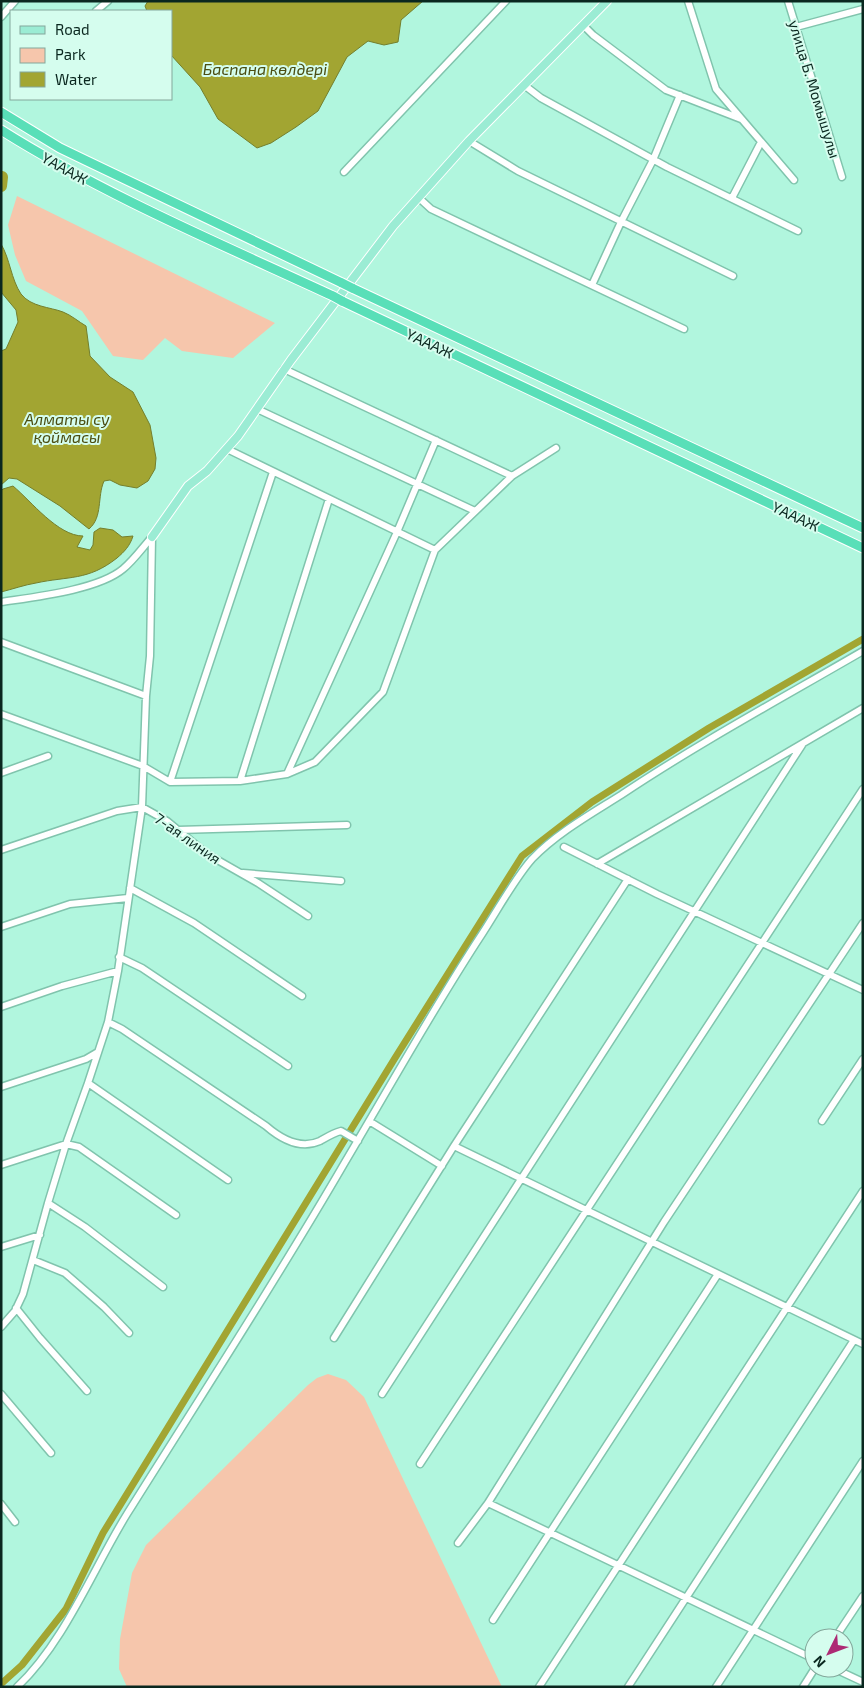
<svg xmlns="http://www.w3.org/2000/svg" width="864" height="1688" font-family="'Exo 2',sans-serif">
<rect width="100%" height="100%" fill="#b1f6de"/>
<path fill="#f6c6ac" d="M17 196 275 323 233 358 182 351 165 338 143 360 113 356 82 311 26 281 15 255 8 225Z
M328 1374 346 1380 364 1397 502 1687H127L119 1669 120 1639 132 1573 146 1545 308 1385 317 1378Z"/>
<path fill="#a2a532" stroke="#747f2c" d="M148 1H423L401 20 398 42 384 45 368 41 347 57 318 111 296 127 271 143 257 148 218 119 200 87 171 55V11H147L145 6Z
M1 244C10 259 11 279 21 294 31 307 50 307 63 312 71 315 79 322 86 326L90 356 110 377 133 392 150 425 156 458 155 469 148 481 137 488 120 485 110 480 104 481C97 497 103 517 89 529L60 506 17 479 9 478 1 485V351L6 349 18 322 16 310 1 292Z
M13 486C31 501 58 536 83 536L77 547 90 550 93 545 94 532 100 528 113 530 122 537 133 536C130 546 124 552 117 558 88 581 68 576 36 583 24 585 13 589 1 592V491L3 489Z"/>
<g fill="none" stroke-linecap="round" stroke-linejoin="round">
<path stroke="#a2a532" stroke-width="7" d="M1 1684 22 1665 66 1609 103 1533 395 1058 522 856 592 802 709 728 863 639"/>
<path stroke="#a2a532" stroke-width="12" d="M1 186 2 177"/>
<g stroke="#80c4ad" stroke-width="9">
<path id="minor" d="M688 1 716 89 794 180
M788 1 842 177
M96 11 108 1
M1 17 15 1
M583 25 593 35 666 90 741 119
M796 27 863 9
M524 85 541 98 667 167 798 231
M469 141 518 171 733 276
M344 172 506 1
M419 198 431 209 684 329
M732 198 761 142
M592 285 621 222 653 160 680 95
M284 369 512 476
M257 409 475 511
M227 449 435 550
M1 602C34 597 98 590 123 569 134 560 143 547 152 537
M1 642 146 696
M1 714 143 766 170 782 240 781 287 774 315 762 383 692 435 550 512 476 556 448
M1 773 48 756
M287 774 397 532 436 440
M240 781 329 499
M170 782 273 472
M178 830 347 825
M564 847 657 894 863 990
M1 850 117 811 142 807 167 821 207 854 258 883 308 916
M597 864 863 708
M243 873 341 881
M130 888 194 923 302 996
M1 927 70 904 128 898
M119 957 142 968 288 1066
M1 1007 62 986 118 971
M108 1022 122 1029 266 1126C281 1139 300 1150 320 1141 327 1137 333 1133 341 1131L358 1141
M88 1083 228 1180
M1 1087 86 1059 98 1052
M369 1121 442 1166
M822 1121 863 1059
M454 1146 863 1344
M1 1165 66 1144 79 1147 176 1215
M48 1203 85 1227 163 1287
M1 1247 40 1235
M33 1260 65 1273 104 1307 129 1333
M16 1308 40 1338 87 1391
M1 1327 15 1311 23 1294 48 1203 66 1144 88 1083 108 1022 118 971 142 807 146 696 150 656 152 537
M334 1338 454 1146 628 879
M1 1394 51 1453
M382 1394 802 745
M420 1464 863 789
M488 1503 814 1659
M1 1504 15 1522
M458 1543 488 1503 664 1222 863 923
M493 1620 718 1274
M835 1638 863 1596
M833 1668 863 1682
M17 1687C64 1643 93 1569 127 1514 199 1399 273 1286 341 1169 388 1090 432 1010 482 934 497 911 515 878 532 859 557 833 591 814 621 795 699 743 782 698 863 651
M539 1687 863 1191
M628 1687 854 1340
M716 1687 863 1461
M803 1687 815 1668"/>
</g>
<g stroke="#fff" stroke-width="10">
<path id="major" d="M152 537 188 486 207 471 238 436 291 360 393 226 469 141 607 1"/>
</g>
<g stroke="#fff" stroke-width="11">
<path id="highway" d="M1 112 60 148 87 161 342 283
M1 130C106 196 221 244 333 296
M352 288 863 528
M342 301 863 548"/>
</g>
<use href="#minor" stroke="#fff" stroke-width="6"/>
<use href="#major" stroke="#9becd4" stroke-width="8"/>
<use href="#highway" stroke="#59dfb8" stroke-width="9"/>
<g stroke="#fff" stroke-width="11" stroke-linecap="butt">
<path id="highway-bridge" d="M342 283 352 288
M333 296 342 301"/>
</g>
<use href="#highway-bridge" stroke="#59dfb8" stroke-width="9"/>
</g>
<g text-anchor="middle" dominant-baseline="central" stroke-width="4" stroke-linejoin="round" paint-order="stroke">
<g font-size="15" fill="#0a271f" stroke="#d5fdee">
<text transform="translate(815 89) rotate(73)">улица Б. Момышулы</text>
<text transform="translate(65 168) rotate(29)">ҮАААЖ</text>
<text transform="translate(430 343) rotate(25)">ҮАААЖ</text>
<text transform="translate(796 516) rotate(25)">ҮАААЖ</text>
<text transform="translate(188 838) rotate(35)">7-ая линия</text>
</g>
<g font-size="16" font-style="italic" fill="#4b4d11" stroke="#d5fdee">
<text x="265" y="68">Баспана көлдері</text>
<text x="67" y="418">Алматы су<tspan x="67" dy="18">қоймасы</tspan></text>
</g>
</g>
<rect width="864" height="1688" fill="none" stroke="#0a271f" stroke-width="5"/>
<rect x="10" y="10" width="162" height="90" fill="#d5fdee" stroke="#84a79b"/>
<rect x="20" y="26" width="25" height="8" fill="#9becd4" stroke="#84a79b"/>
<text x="55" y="35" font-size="15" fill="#0a271f">Road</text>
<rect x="20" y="48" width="25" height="15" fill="#f6c6ac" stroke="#84a79b"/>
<text x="55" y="60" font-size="15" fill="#0a271f">Park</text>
<rect x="20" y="72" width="25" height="15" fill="#a2a532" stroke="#84a79b"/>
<text x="55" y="85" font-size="15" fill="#0a271f">Water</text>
<g transform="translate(829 1653) rotate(228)"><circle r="24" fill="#d5fdee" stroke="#84a79b"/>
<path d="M0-4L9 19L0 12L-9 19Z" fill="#ad2a74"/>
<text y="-8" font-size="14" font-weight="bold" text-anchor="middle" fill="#0a271f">N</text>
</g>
</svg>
